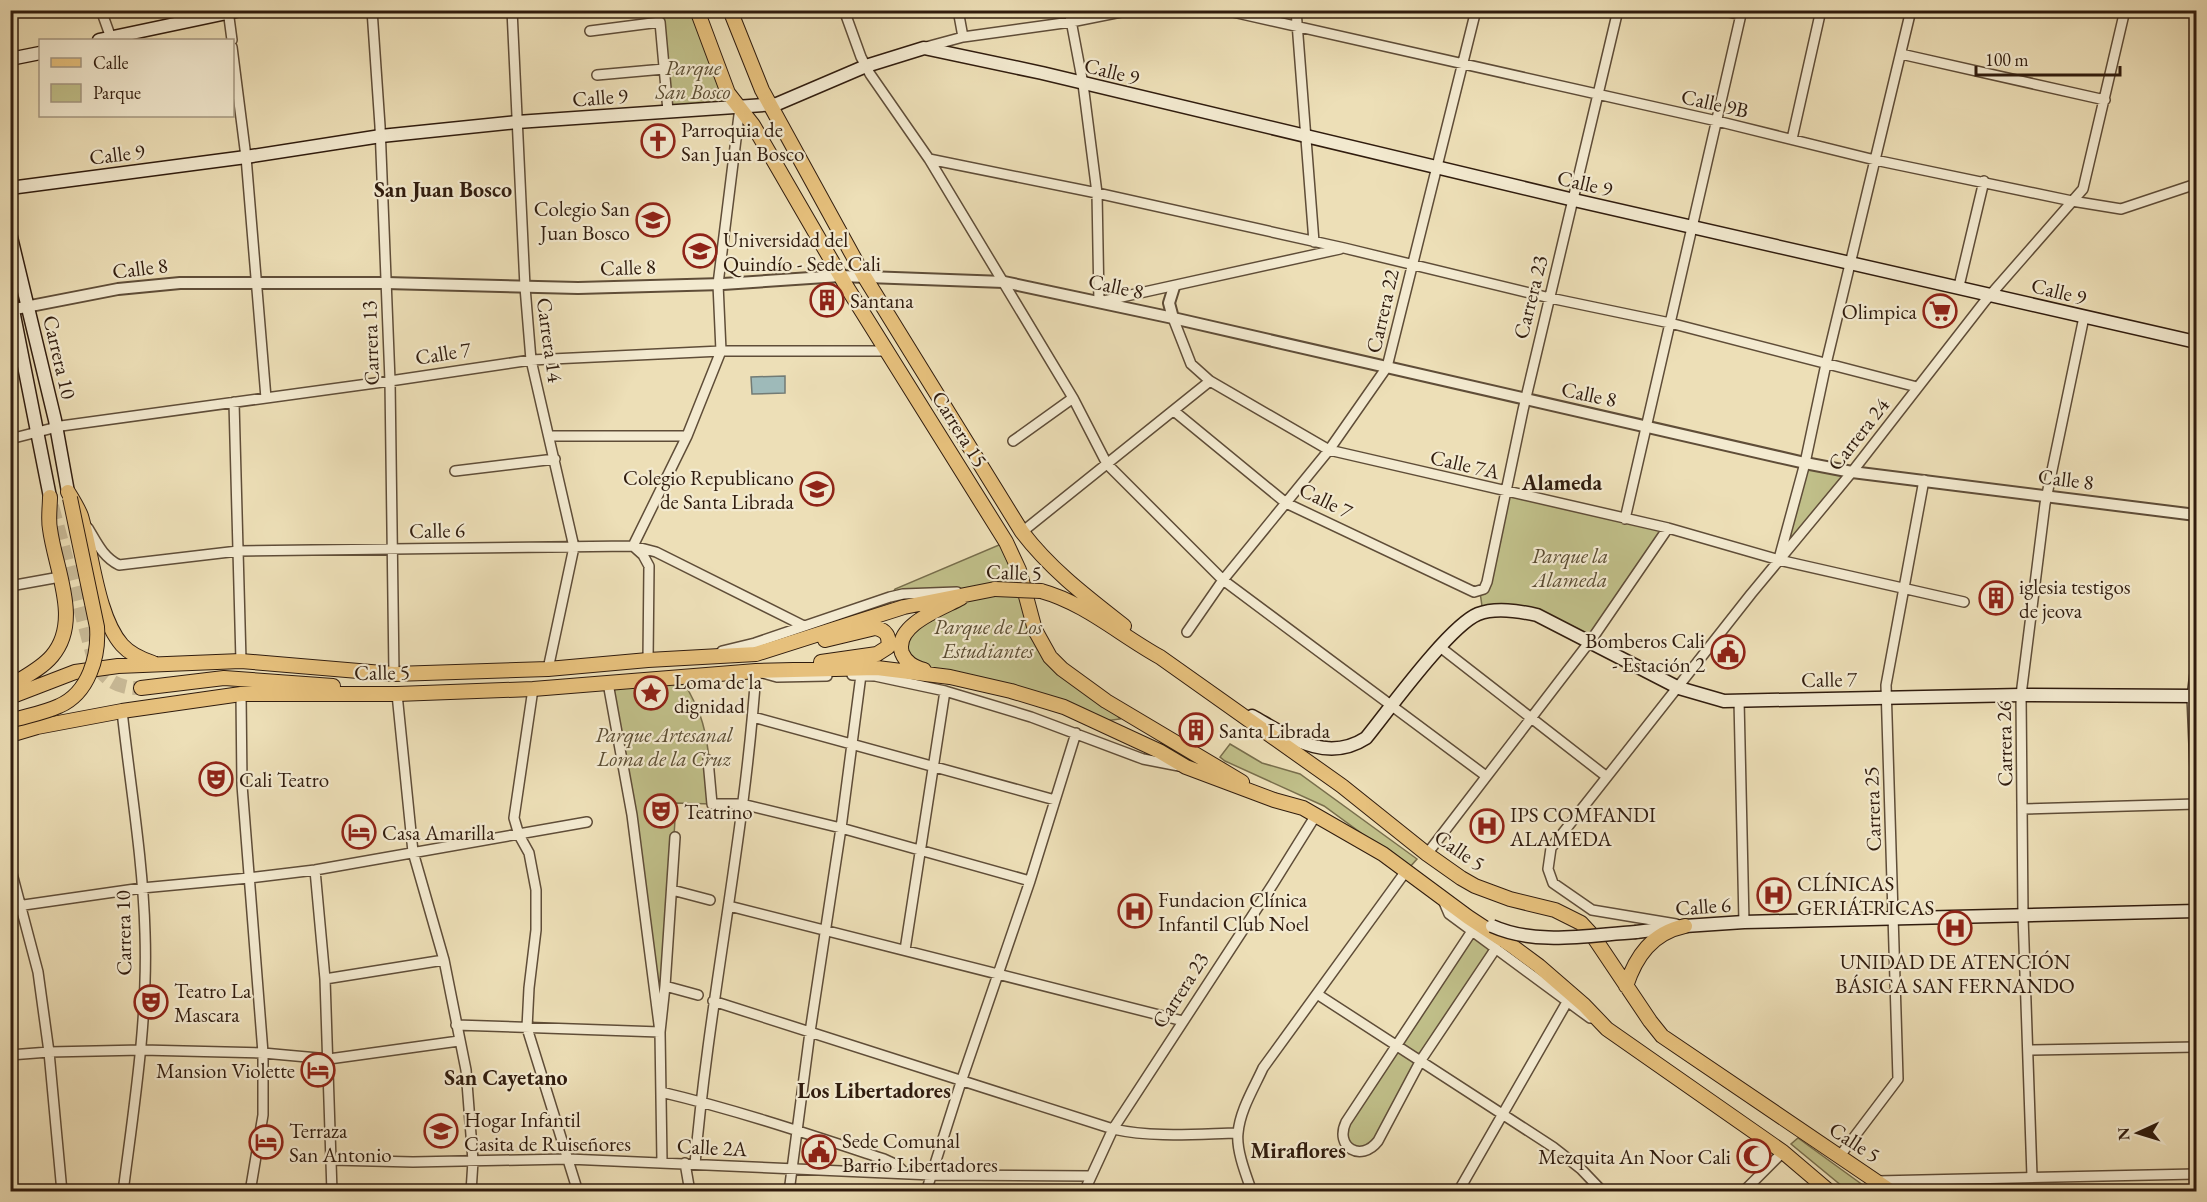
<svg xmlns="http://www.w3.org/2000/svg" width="2207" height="1202" font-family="'EB Garamond',serif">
<rect width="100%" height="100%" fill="#eddfb7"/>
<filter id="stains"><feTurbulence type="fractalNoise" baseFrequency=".00333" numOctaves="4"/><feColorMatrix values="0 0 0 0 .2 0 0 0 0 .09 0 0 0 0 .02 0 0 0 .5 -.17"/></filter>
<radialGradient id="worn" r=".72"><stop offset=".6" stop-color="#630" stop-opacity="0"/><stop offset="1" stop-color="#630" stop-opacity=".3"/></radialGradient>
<path fill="#c0bf89" stroke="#786e4c" stroke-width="1.5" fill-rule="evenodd" d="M660 11H697L740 107 668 111Z
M1805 463 1852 472 1779 560Z
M1507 492 1668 528 1589 642 1537 615 1483 613 1480 592Z
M1006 542 1042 644 1106 701 1120 719 1097 722 911 664 904 637 972 593 890 597 895 589Z
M682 676C687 690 695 701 700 715 710 743 710 774 712 804L676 803 665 986 654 990 608 683ZM659 798 669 800 674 809 672 818 663 824 654 821 648 813 651 803Z
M1230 744 1262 763 1300 774 1417 859 1409 868 1324 806 1225 761 1220 757Z
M1472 931 1496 948 1421 1060 1373 1148 1351 1149 1342 1129Z
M1798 1138 1871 1191H1848L1791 1144Z"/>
<path fill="#9ebab9" stroke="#727b75" stroke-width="1.5" d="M785 376V393L752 394 751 377Z"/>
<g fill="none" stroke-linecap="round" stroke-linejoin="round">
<path stroke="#c7b895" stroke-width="14" stroke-dasharray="14 7" stroke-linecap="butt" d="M52 506 95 663C105 681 121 689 141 688"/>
<g stroke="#5f4d38" stroke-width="12">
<path id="minor" d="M101 10 111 38
M228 10 232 40
M372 10 380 126 390 381 394 674
M512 10 525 287 531 360 574 547 548 669
M844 10 861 57 870 74 929 159 1073 398 1107 464 1223 580 1486 776
M958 10 963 37
M1069 10 1083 84 1097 193 1099 302 1340 249
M1224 10 1717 121 1875 160 2072 201 2121 209 2196 184
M1296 10 1314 242
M1720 10 1741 15
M590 31 660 22 668 111
M232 47 246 157 266 398
M926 47 963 37 1071 22 1131 10
M1901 54 2105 100
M597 75 664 69
M1792 139 1821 10
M929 159 1097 193 1344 248 1550 298 1670 323 1917 387
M1959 286 1984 181
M1173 318 1191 364 1210 381 1329 450 1668 528 1779 560 1964 602
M234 402 241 661
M1174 411 1286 503 1474 592 1484 589 1487 582 1523 410 1618 10
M549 436H687
M10 439 61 426 390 381 531 360 721 351H886
M1013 441 1073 398
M455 471 555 459
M1625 519 1742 10
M88 528C97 543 103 557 119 565L238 551 633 546 656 552 804 626
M1022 532 1210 381
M633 546 687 436 721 351 718 284 740 107
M633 546 643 555 649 566 648 660
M1780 555 1805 463 1826 364 1911 10
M10 586 60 577
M1187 632 1223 580 1329 450 1387 367 1476 10
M1440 647 1607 777
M722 651 755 643 890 597 903 594 957 592
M2196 666 2192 696 2196 791
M852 675 875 676 945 691 1031 717 1143 759 1179 766
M608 683 632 815 660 1032
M533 689 514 818 519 835 529 853 536 890V930L529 988 527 1028 578 1192
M241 694 242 785 263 1053V1115L250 1192
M397 694 413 852 444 960 466 1070 473 1161 471 1192
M1739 700 1744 922
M122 711C130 784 143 859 145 933 148 1020 134 1106 123 1192
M753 717 1055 800
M708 760 712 804H742L841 828 1030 881
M2023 809 2196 804
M1427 854 1594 636 1668 528
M10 866 38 972 49 1052 62 1192
M315 870 325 979 332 1192
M672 890 710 900
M1443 900 1449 914 1590 1018
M729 906 1183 1021
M10 907 142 888 249 878 315 870 587 822
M1676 924 1592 910 1553 883 1548 869 1551 848 1751 594 1852 472 1985 301 2083 189 2125 10
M1472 931 1346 1122C1334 1147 1361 1163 1378 1141L1421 1060 1496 948
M905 950 945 691
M325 979 444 960
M665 986 698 995
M1317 994 1553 1147 1581 1169 1603 1192
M713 1001 1113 1129C1154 1138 1196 1134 1238 1133
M456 1025 660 1032
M2028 1050 2196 1047
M10 1055 49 1052 142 1050 263 1053 329 1059 459 1041
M661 1092C737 1110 811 1135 884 1159L897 1165 905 1173
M1839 1157 1898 1079 1886 685 1924 480
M332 1160 413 1162 568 1159 932 1175 1091 1176
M662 1162 660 1032 665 986 675 837
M685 1163 690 1192
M695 1164C709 999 745 837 756 671L777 677 827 676
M2032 1176 2023 916 2021 695 2045 504 2084 317
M1877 1181 2196 1174
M789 1192 810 1032 841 828 861 675
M926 1192 961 1082 1030 881 1076 733
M1084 1192 1113 1129 1273 884 1316 815
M1252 1192C1246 1175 1236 1150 1238 1133 1240 1110 1254 1088 1263 1068L1406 871
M1458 1192 1567 1002
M1743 1192 1783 1152"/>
</g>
<g stroke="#5f4d38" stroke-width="14">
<path id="tertiary" d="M10 310 118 289 180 283H386L578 288 723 284 840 276 1004 282 1173 318 1805 463 1852 472 2196 515
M1173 318 1169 303 1174 287"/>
</g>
<g stroke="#301c0e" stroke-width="15">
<path id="secondary" d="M99 40 241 10
M10 59 40 53
M10 188 246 157 381 136 517 122 777 104 866 66 924 48 1042 73 1574 200 2196 342
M10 233 55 420 68 492
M10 295 50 497
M1252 716C1288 736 1326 764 1366 738 1388 711 1449 626 1478 614 1496 607 1519 611 1537 615L1679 688 1724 701 2021 695 2196 696
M1636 932 1685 926 1744 922 2196 911"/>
</g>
<g stroke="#301c0e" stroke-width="16">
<path id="primary" d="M697 10 728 93 753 125 848 289 1006 542 1019 570 1035 630 1050 657 1062 669 1106 701 1242 782
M730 10 762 90 864 276 1022 532C1051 570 1087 597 1124 626
M68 492C73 500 78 508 81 516 92 552 97 617 122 645 130 654 141 659 153 663
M1041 591C1085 603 1120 635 1160 657L1342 786 1427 854 1461 878 1475 886 1510 899 1555 910 1581 923 1593 936 1650 1021 1662 1036 1892 1192
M821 662 877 654 888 647C890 636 886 630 875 628L825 640
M924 670C914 667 906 663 902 653 893 625 943 608 961 598
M10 686C24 677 41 669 52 656 82 621 55 569 50 529 48 519 50 507 50 497
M141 688 224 678 333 686
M10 697 75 672 118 666 241 661 394 674 548 669 648 660 756 654 904 607 995 589
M10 735 37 727 122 711 241 694H397L533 689 756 671 877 668 950 677 1011 691 1064 707 1159 751 1186 767 1274 800 1303 808 1383 854 1468 917 1512 946 1539 966 1584 1005 1607 1029 1783 1152 1830 1192
M1626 986C1636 956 1652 933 1685 926"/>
</g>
<use href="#minor" stroke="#f3ead0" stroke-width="9"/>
<use href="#tertiary" stroke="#f3ead0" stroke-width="10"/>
<use href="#secondary" stroke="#f3ead0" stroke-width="12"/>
<use href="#primary" stroke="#e6c07c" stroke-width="14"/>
<g stroke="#301c0e" stroke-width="15" stroke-linecap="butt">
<path id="secondary-bridge" d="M1492 926C1537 946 1588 935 1636 932"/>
</g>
<g stroke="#301c0e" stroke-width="16" stroke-linecap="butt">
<path id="primary-bridge" d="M995 589 1041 591
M10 721C26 716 44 713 59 706 89 693 99 656 97 627L70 498"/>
</g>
<use href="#secondary-bridge" stroke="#f3ead0" stroke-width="12"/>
<use href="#primary-bridge" stroke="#e6c07c" stroke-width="14"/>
</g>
<defs>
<g id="church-ring" transform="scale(1.725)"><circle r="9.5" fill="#f3ead0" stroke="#8f2418" stroke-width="1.5"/><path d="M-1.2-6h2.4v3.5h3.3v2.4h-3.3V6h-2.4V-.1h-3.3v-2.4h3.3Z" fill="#8f2418"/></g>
<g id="school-ring" transform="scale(1.725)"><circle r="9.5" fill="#f3ead0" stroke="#8f2418" stroke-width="1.5"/><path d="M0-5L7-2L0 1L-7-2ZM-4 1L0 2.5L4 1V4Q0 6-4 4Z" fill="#8f2418"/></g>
<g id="university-ring" transform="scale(1.725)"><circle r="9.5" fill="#f3ead0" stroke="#8f2418" stroke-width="1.5"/><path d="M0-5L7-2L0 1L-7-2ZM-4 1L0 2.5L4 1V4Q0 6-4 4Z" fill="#8f2418"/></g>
<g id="building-ring" transform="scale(1.725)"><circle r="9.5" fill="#f3ead0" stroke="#8f2418" stroke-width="1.5"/><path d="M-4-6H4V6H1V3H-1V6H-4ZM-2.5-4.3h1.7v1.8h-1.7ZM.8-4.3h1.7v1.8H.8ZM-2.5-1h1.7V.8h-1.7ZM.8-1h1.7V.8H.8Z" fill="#8f2418"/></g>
<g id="supermarket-ring" transform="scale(1.725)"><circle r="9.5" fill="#f3ead0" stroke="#8f2418" stroke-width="1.5"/><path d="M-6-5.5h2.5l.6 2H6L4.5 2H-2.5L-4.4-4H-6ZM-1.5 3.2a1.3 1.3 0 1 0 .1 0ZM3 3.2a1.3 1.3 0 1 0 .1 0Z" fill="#8f2418"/></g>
<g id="civic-ring" transform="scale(1.725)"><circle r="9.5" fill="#f3ead0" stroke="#8f2418" stroke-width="1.5"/><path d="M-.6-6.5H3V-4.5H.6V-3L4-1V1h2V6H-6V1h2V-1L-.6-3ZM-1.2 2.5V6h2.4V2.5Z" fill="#8f2418"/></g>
<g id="sight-ring" transform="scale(1.725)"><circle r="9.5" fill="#f3ead0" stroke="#8f2418" stroke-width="1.5"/><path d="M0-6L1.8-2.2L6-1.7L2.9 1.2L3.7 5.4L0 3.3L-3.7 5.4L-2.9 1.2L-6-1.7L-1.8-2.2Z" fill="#8f2418"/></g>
<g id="theatre-ring" transform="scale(1.725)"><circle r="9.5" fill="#f3ead0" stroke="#8f2418" stroke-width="1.5"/><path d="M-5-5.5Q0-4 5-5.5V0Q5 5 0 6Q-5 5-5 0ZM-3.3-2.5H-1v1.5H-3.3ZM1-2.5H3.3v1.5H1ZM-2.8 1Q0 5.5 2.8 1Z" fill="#8f2418"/></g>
<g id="hospital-ring" transform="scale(1.725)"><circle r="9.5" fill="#f3ead0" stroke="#8f2418" stroke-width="1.5"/><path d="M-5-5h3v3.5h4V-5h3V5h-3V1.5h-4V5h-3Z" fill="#8f2418"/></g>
<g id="hotel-ring" transform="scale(1.725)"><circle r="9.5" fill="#f3ead0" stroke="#8f2418" stroke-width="1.5"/><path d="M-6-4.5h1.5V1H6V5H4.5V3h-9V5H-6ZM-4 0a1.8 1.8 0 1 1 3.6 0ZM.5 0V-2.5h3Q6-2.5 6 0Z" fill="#8f2418"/></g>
<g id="mosque-ring" transform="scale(1.725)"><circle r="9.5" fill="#f3ead0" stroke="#8f2418" stroke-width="1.5"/><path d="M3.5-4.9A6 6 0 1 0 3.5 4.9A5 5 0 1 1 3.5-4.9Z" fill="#8f2418"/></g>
</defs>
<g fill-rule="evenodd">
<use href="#church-ring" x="658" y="141"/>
<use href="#school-ring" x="653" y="220"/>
<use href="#university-ring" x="700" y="251"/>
<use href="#building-ring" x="827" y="300"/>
<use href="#supermarket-ring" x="1940" y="311"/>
<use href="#school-ring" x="817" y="489"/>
<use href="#building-ring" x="1996" y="598"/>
<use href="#civic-ring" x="1728" y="652"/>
<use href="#sight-ring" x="651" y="693"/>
<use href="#building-ring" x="1196" y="730"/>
<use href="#theatre-ring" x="216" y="779"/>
<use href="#theatre-ring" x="661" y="811"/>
<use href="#hospital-ring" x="1487" y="826"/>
<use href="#hotel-ring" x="359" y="832"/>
<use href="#hospital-ring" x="1774" y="895"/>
<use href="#hospital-ring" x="1135" y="911"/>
<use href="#hospital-ring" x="1955" y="928"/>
<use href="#theatre-ring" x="151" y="1002"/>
<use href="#hotel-ring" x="318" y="1070"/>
<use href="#school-ring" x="441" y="1131"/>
<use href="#hotel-ring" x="266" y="1142"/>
<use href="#civic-ring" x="819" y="1152"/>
<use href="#mosque-ring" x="1754" y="1156"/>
</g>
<g text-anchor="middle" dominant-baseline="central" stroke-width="4.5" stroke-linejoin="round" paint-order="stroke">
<g font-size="21" font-style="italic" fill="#5b4d33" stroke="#f3ead0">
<text x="693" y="67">Parque<tspan x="693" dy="24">San Bosco</tspan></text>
<text x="1570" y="555">Parque la<tspan x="1570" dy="24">Alameda</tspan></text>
<text x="988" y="626">Parque de Los<tspan x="988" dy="24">Estudiantes</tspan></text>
<text x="664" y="734">Parque Artesanal<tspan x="664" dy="24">Loma de la Cruz</tspan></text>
</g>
<g font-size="21" fill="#301c0e" stroke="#f3ead0">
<text transform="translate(1112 71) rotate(14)">Calle 9</text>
<text transform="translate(600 97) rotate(-4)">Calle 9</text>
<text transform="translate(1715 103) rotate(13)">Calle 9B</text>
<text transform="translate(117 154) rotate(-7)">Calle 9</text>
<text transform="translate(1585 183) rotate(13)">Calle 9</text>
<text transform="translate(628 267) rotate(-2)">Calle 8</text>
<text transform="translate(140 268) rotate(-7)">Calle 8</text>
<text transform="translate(1116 286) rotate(12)">Calle 8</text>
<text transform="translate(2059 291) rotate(14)">Calle 9</text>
<text transform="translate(1530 297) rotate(-76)">Carrera 23</text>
<text transform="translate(1382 311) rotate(-77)">Carrera 22</text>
<text transform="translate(550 340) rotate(82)">Carrera 14</text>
<text transform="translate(370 343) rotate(-92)">Carrera 13</text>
<text transform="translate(443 353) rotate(-9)">Calle 7</text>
<text transform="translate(60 357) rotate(77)">Carrera 10</text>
<text transform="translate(1589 394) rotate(12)">Calle 8</text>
<text transform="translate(960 429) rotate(58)">Carrera 15</text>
<text transform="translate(1858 434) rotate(-52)">Carrera 24</text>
<text transform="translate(1465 464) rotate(13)">Calle 7A</text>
<text transform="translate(2066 479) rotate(7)">Calle 8</text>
<text transform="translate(1326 500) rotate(26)">Calle 7</text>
<text transform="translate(437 530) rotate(-1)">Calle 6</text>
<text transform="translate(1014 572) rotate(2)">Calle 5</text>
<text transform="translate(382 672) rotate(-1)">Calle 5</text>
<text transform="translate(1829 679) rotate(-1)">Calle 7</text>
<text transform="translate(2004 744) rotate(-91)">Carrera 26</text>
<text transform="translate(1872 809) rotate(-92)">Carrera 25</text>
<text transform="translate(1460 850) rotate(34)">Calle 5</text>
<text transform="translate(1703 906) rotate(-4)">Calle 6</text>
<text transform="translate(123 933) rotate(-91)">Carrera 10</text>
<text transform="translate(1180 990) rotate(-57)">Carrera 23</text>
<text transform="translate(1855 1142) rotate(33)">Calle 5</text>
<text transform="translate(712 1147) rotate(3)">Calle 2A</text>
</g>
<g font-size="21" fill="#301c0e" stroke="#f3ead0" text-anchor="start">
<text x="681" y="129">Parroquia de<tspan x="681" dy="24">San Juan Bosco</tspan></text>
<text x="630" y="208" text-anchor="end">Colegio San<tspan x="630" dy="24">Juan Bosco</tspan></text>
<text x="723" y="239">Universidad del<tspan x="723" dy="24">Quindío - Sede Cali</tspan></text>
<text x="850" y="300">Santana</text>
<text x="1917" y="311" text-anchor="end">Olimpica</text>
<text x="794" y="477" text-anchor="end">Colegio Republicano<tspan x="794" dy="24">de Santa Librada</tspan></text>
<text x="2019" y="586">iglesia testigos<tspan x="2019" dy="24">de jeova</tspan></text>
<text x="1705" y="640" text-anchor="end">Bomberos Cali<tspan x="1705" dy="24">- Estación 2</tspan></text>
<text x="674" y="681">Loma de la<tspan x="674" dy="24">dignidad</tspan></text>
<text x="1219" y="730">Santa Librada</text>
<text x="239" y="779">Cali Teatro</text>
<text x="684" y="811">Teatrino</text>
<text x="1510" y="814">IPS COMFANDI<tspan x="1510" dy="24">ALAMEDA</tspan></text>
<text x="382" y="832">Casa Amarilla</text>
<text x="1797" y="883">CLÍNICAS<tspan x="1797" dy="24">GERIÁTRICAS</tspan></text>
<text x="1158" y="899">Fundacion Clínica<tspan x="1158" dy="24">Infantil Club Noel</tspan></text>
<text x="1955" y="961" text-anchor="middle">UNIDAD DE ATENCIÓN<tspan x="1955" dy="24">BÁSICA SAN FERNANDO</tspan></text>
<text x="174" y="990">Teatro La<tspan x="174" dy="24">Mascara</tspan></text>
<text x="295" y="1070" text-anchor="end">Mansion Violette</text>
<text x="464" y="1119">Hogar Infantil<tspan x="464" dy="24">Casita de Ruiseñores</tspan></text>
<text x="289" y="1130">Terraza<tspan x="289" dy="24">San Antonio</tspan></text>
<text x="842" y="1140">Sede Comunal<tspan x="842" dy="24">Barrio Libertadores</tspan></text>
<text x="1731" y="1156" text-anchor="end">Mezquita An Noor Cali</text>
</g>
<g font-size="22" font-weight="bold" fill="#301c0e" stroke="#f3ead0">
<text x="443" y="189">San Juan Bosco</text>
<text x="1562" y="482">Alameda</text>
<text x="506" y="1077">San Cayetano</text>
<text x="874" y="1090">Los Libertadores</text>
<text x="1298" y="1150">Miraflores</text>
</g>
</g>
<rect width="2207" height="1202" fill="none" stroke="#eddfb7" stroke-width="36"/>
<rect x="12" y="12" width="2183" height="1178" fill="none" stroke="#301c0e" stroke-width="3"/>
<rect x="18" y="18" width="2171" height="1166" fill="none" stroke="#301c0e" stroke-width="1.5"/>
<rect x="39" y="39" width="195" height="78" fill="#f3ead0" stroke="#a59882" stroke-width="1.5"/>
<rect x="51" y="58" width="30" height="9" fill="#e6c07c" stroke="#a59882" stroke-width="1.5"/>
<text x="93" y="69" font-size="18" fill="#301c0e">Calle</text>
<rect x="51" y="84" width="30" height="18" fill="#c0bf89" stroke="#a59882" stroke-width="1.5"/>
<text x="93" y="99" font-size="18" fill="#301c0e">Parque</text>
<g transform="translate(2138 1133) rotate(266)" stroke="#f3ead0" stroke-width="4.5" paint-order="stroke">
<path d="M0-4.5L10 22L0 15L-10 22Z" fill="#301c0e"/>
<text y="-9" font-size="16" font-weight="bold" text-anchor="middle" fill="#301c0e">N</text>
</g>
<path d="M1976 66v9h144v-9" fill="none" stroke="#301c0e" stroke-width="3"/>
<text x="1985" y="66" font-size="18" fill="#301c0e" stroke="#f3ead0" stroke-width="4.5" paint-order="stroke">100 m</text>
<rect width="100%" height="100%" filter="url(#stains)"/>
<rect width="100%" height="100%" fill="url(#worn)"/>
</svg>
